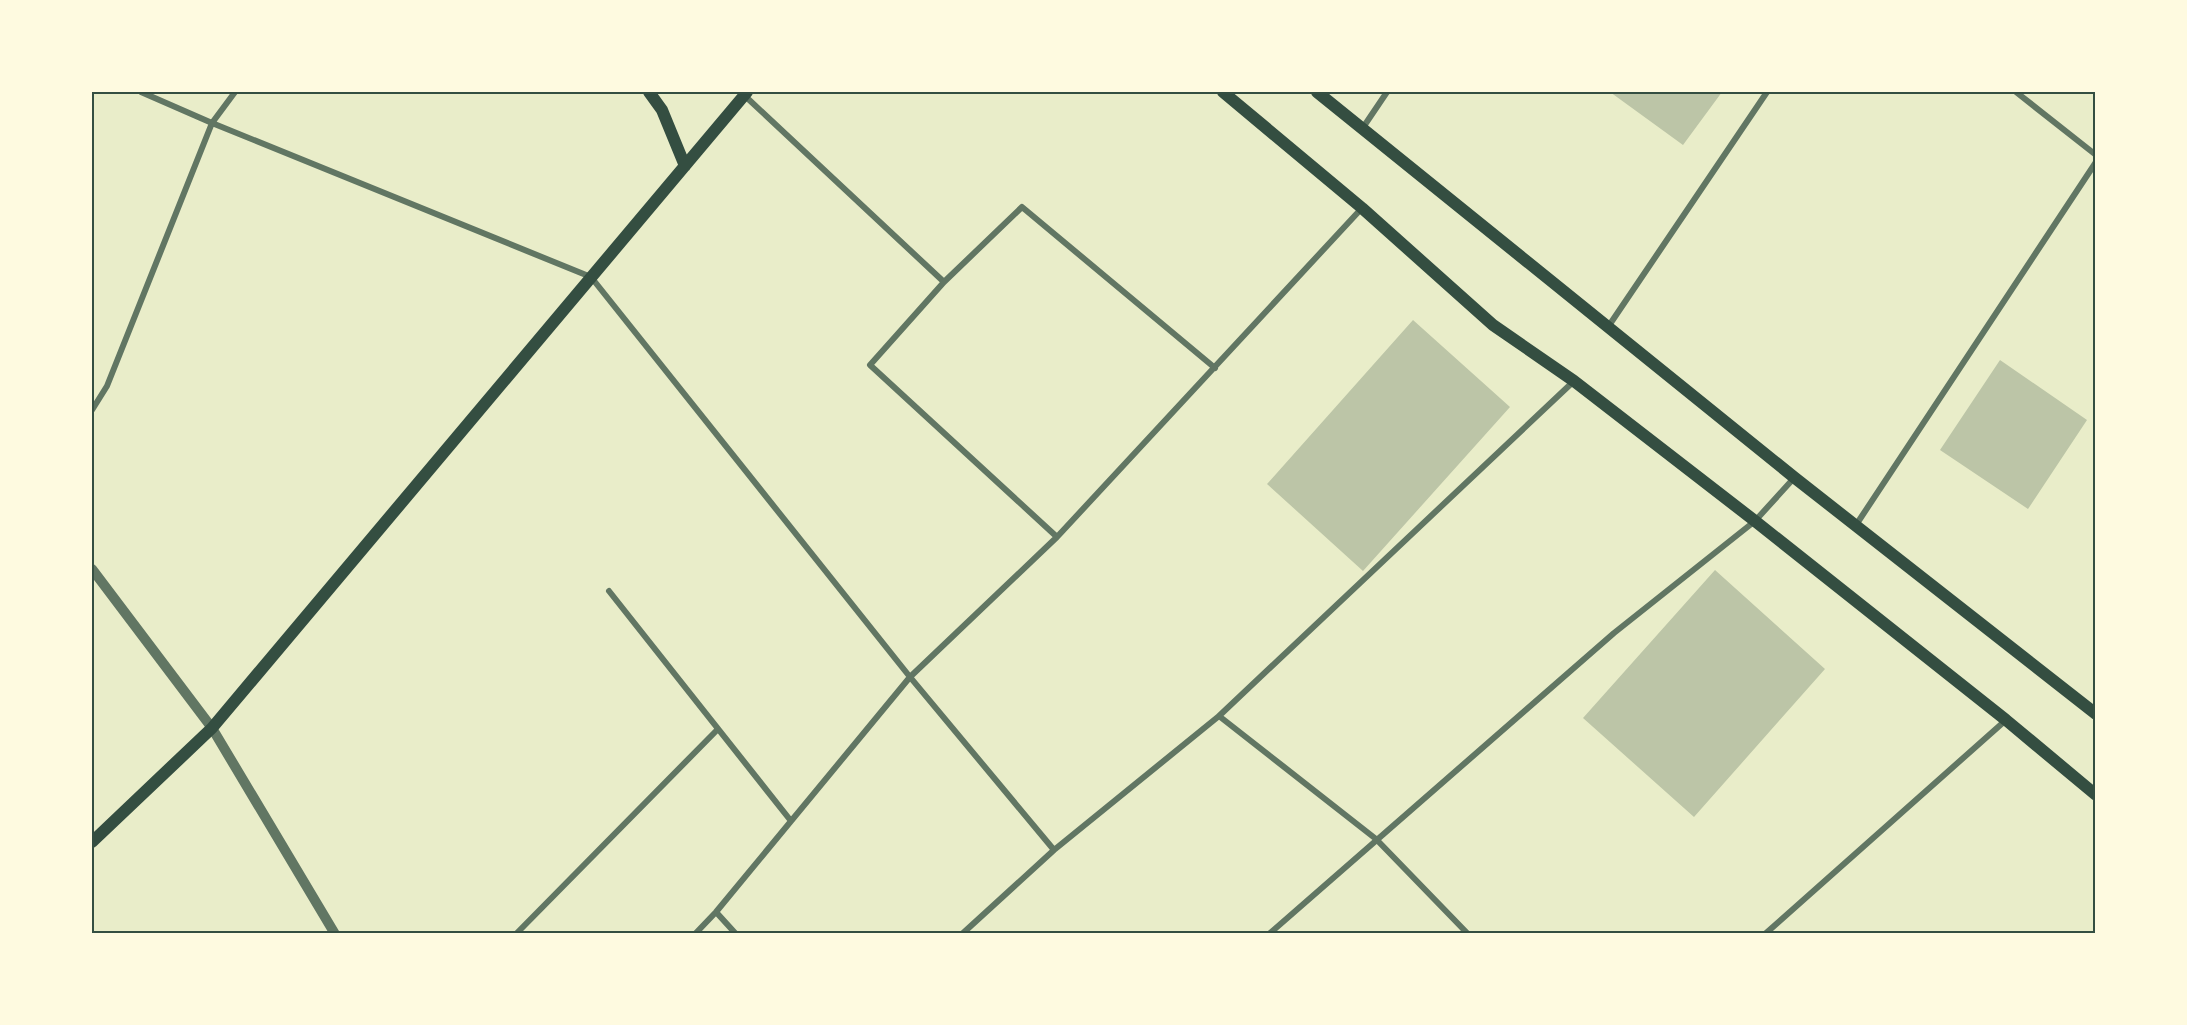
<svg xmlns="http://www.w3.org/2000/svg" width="2187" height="1025" font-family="'Space Grotesk',sans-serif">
<rect width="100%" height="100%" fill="#e9edc9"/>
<path fill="#bcc5a7" d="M1610 92H1722L1683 145Z
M1413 320 1510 407 1363 571 1267 484Z
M2000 360 2087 420 2028 509 1940 450Z
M1715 570 1825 669 1694 817 1583 718Z"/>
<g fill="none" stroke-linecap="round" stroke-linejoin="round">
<path stroke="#617663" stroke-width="6" d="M141 92 212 123 591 277 910 677 1054 850
M2016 92 2096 155
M745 96 944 282
M1362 129 1387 92
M1608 327 1767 92
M92 410 107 386 212 123 235 92
M1856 525 2096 162
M1057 537 870 365 944 282 1022 207 1215 368
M609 591 791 821
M1219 716 1574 381
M716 912 736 934
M516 934 718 729
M695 934 716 912 910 677 1057 537 1362 208
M962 934 1054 850 1219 716 1376 839 1468 934
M1269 934 1614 633 1755 521 1794 478
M1765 934 2006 720"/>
<path stroke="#617663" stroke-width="10" d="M92 569 212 728 335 934"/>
<path stroke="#344e41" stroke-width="12" d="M649 92 662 110 685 166
M1223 92 1362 208 1493 325 1574 381 1755 521 2006 720 2096 795
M1317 92 1795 478 2096 714
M92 842 212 728 747 92"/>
</g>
<rect width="2187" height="1025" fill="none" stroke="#fefae0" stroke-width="186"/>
<rect x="93" y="93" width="2001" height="839" fill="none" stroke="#344e41" stroke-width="2"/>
</svg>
